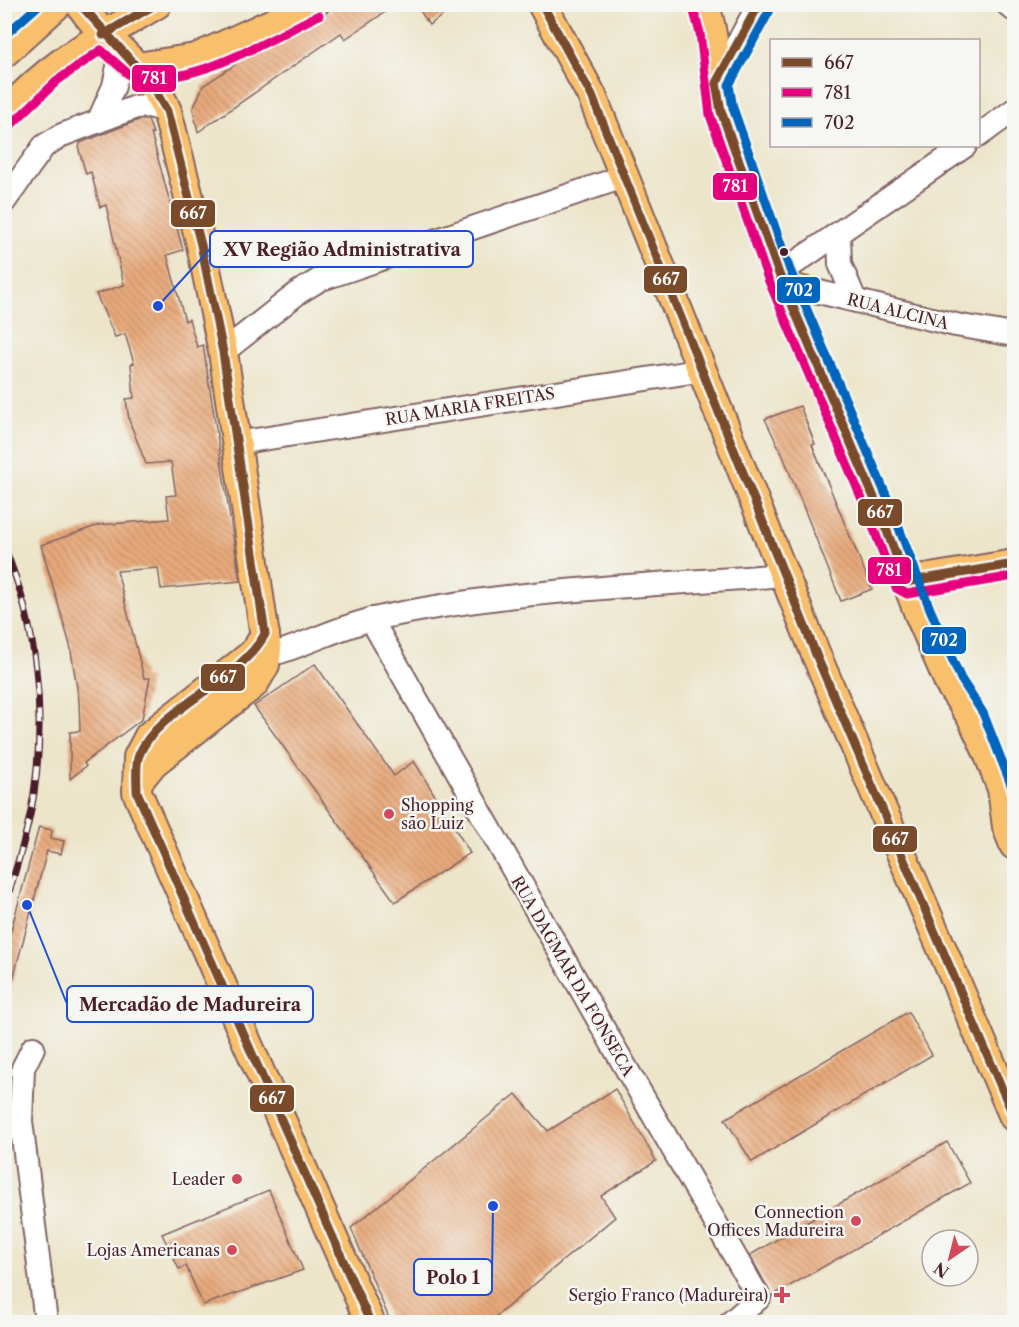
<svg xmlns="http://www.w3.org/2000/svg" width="1019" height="1327" font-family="'Libre Caslon Text',serif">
<defs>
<pattern id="building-back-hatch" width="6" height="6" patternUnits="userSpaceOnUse" patternTransform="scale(1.5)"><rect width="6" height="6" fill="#e8aa7b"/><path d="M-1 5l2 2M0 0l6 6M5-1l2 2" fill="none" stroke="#be8a65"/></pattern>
</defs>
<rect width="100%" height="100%" fill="#f6f6f2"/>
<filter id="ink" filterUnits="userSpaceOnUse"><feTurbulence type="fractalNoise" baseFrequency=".0167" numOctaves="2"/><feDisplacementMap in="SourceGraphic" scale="12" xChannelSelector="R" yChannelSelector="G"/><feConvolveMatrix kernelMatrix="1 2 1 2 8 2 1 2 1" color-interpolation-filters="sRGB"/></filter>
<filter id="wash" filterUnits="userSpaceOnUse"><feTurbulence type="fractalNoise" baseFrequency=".008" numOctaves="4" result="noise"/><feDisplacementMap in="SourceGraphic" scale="24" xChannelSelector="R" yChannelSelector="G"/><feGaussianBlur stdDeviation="1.35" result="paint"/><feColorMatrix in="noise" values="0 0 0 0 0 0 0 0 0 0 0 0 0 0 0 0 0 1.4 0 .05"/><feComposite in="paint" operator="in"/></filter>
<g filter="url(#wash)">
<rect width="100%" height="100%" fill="#ece5ca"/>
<g id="blocks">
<path fill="url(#building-back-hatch)" d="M344 4H397L345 39 341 33 198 132 193 109 203 86 257 50 321 19 329 10Z
M416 4H459L429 25Z
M139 120H148L153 133H151L183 250 167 255 185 321 189 319 197 347 203 345 240 581 161 589 158 568 117 571 144 678H150L142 719 84 763 86 766 70 779V732L80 731 79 700 70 645 41 545 99 525 169 519 166 496 176 495 171 462 146 464 129 420 126 399 134 398 131 364 134 363 125 334 115 337 96 294 124 285 106 205 100 207 91 172 86 174 79 150 80 143Z
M800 406 815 444 812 445 872 589 841 601 783 456 765 419Z
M315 664 394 776 414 761 470 853 395 902 254 706Z
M39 827 52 830 51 838 64 841 61 854 47 851 8 998H4V956Z
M908 1012 932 1055 752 1162 725 1119Z
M615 1089 656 1161 601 1196 615 1217 488 1323H391L351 1228 516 1094 548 1131Z
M947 1142 970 1183 772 1296 750 1255Z
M269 1190 303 1270 203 1305 186 1266 179 1269 162 1234Z"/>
</g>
</g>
<g filter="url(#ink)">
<use href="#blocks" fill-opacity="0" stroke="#836463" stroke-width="1.5"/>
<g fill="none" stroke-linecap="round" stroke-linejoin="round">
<g stroke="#836463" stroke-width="26">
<path id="minor" d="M1007 4 1014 10
M716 83 759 4
M99 120 114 86 121 52
M978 136 1014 110
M4 202 44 146 62 135 136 107 149 106 167 111
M839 235 840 264 855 300
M779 274 965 146
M782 283 956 325 1014 335
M223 352 299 292 319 280 626 176
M236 443 704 370
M371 619 607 1035 759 1298 731 1322
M267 650 280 652C311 642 342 626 374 619 508 589 648 586 784 575
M33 1048 23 1068 21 1121 46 1322"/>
</g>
<g stroke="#836463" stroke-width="32">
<path id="major" d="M80 4C105 43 150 68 167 111L201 245 223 352 267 650 265 665 254 684 153 763 137 783
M542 4 592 96 817 657 1014 1117
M704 4C718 40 713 75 721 111L779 274 878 507 919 614 950 685 972 718 988 753 1002 789 1007 827 1014 845
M4 53 58 4
M137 67 196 58 314 4
M4 115C52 61 96 40 157 4
M906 582 1014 564
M265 634 257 649 250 656 149 736 138 757 137 792 370 1322"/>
</g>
<use href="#minor" stroke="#fff" stroke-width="22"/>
<use href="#major" stroke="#f8bf6c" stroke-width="28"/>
<g stroke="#4a1f2b" stroke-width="7">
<path id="rail" d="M4 547C37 624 46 711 34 793 28 833 15 871 4 909"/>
</g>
<use href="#rail" stroke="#f6f6f2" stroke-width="4.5" stroke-dasharray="14" stroke-linecap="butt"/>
<g stroke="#f6f6f2" stroke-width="14">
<path id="bus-1" d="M80 4 150 82 167 111 201 245 223 352 265 634C239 682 157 709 139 755 135 765 137 781 137 792L370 1322
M542 4 592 96 817 657 1014 1117
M759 4 716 83 721 111 779 274 878 507 906 582 1014 564
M103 35 156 4"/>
</g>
<g stroke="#f6f6f2" stroke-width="14">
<path id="bus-2" d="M693 8 700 33 710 115 768 279 867 511 896 588 907 594 1014 576
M13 123 58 80 101 50 134 79C201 83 262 43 319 15"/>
</g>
<g stroke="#f6f6f2" stroke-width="14">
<path id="bus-3" d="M770 10 729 85 733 108 790 270 889 502 930 609 961 679 983 713 1014 792
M4 36 40 4"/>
</g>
<use href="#bus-1" stroke="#7a4b2a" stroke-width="9"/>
<use href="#bus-2" stroke="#e5007d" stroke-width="9"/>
<use href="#bus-3" stroke="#0065bd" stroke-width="9"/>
</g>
</g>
<circle fill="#4a1f2b" stroke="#f6f6f2" stroke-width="2" cx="784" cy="252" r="5"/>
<g fill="#d1495b" stroke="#f6f6f2" stroke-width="2">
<circle cx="389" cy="814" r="6"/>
<circle cx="237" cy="1179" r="6"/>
<circle cx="856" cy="1221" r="6"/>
<circle cx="232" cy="1250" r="6"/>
<path d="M779 1286h6v6h6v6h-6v6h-6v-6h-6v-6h6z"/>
</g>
<g text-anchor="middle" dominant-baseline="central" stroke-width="5" stroke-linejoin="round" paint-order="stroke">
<g font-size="16" fill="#4a1f2b" stroke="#f6f6f2">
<text transform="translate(898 311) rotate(14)">RUA ALCINA</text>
<text transform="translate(470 406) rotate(-9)">RUA MARIA FREITAS</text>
<text transform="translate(573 976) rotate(60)">RUA DAGMAR DA FONSECA</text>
</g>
<g font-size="16" fill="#4a1f2b" stroke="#f6f6f2" text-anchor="end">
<text x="401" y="805" text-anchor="start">Shopping<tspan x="401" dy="18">são Luiz</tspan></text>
<text x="225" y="1179">Leader</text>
<text x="844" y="1212">Connection<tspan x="844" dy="18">Offices Madureira</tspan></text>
<text x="220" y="1250">Lojas Americanas</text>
<text x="768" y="1295">Sergio Franco (Madureira)</text>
</g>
</g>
<path fill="none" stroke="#1d4ed8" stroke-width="2" d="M158 306L210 249M27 905L67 1004M493 1206L492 1277"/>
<g fill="#1d4ed8" stroke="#f6f6f2" stroke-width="2">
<circle cx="158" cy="306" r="6"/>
<circle cx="27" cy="905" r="6"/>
<circle cx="493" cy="1206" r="6"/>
</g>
<g fill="#f6f6f2" stroke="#1d4ed8" stroke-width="2">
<rect x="210" y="231" width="263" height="36" rx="6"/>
<rect x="67" y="986" width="246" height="36" rx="6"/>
<rect x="414" y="1259" width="78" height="36" rx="6"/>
</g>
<g font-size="18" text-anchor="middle" font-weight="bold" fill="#4a1f2b">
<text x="342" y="256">XV Região Administrativa</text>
<text x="190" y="1011">Mercadão de Madureira</text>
<text x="453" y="1284">Polo 1</text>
</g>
<g stroke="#f6f6f2" stroke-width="2">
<rect x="131" y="64" width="46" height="29" rx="6" fill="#e5007d"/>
<rect x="712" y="172" width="46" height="29" rx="6" fill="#e5007d"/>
<rect x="170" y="199" width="46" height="29" rx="6" fill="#7a4b2a"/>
<rect x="643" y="265" width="45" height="29" rx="6" fill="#7a4b2a"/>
<rect x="776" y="276" width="45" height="28" rx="6" fill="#0065bd"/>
<rect x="857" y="498" width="46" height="29" rx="6" fill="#7a4b2a"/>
<rect x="867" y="556" width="45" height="29" rx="6" fill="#e5007d"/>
<rect x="921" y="626" width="46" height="29" rx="6" fill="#0065bd"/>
<rect x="200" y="663" width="46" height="29" rx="6" fill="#7a4b2a"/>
<rect x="872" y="825" width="46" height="28" rx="6" fill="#7a4b2a"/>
<rect x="249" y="1084" width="46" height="29" rx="6" fill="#7a4b2a"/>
</g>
<g font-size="16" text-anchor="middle" font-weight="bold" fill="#fff">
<text x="154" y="84">781</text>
<text x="735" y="192">781</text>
<text x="193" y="219">667</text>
<text x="666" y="285">667</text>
<text x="799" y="296">702</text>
<text x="880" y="518">667</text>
<text x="889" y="576">781</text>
<text x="944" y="646">702</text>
<text x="223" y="683">667</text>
<text x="895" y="845">667</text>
<text x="272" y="1104">667</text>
</g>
<rect width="1019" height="1327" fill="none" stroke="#f6f6f2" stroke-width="24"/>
<rect x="770" y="39" width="210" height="108" fill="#f6f6f2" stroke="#b1a0a2" stroke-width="1.5"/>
<rect x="782" y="58" width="30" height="9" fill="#7a4b2a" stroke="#b1a0a2" stroke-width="1.5"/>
<text x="824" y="69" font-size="18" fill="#4a1f2b">667</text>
<rect x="782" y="88" width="30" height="9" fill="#e5007d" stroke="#b1a0a2" stroke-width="1.5"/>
<text x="824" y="99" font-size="18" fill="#4a1f2b">781</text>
<rect x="782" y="118" width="30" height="9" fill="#0065bd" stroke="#b1a0a2" stroke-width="1.5"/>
<text x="824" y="129" font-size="18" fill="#4a1f2b">702</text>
<g transform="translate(950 1258) rotate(215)"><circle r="28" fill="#f6f6f2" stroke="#b1a0a2" stroke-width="1.5"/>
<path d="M0-4.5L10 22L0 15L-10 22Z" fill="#d1495b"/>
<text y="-9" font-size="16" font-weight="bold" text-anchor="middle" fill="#4a1f2b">N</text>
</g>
</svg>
